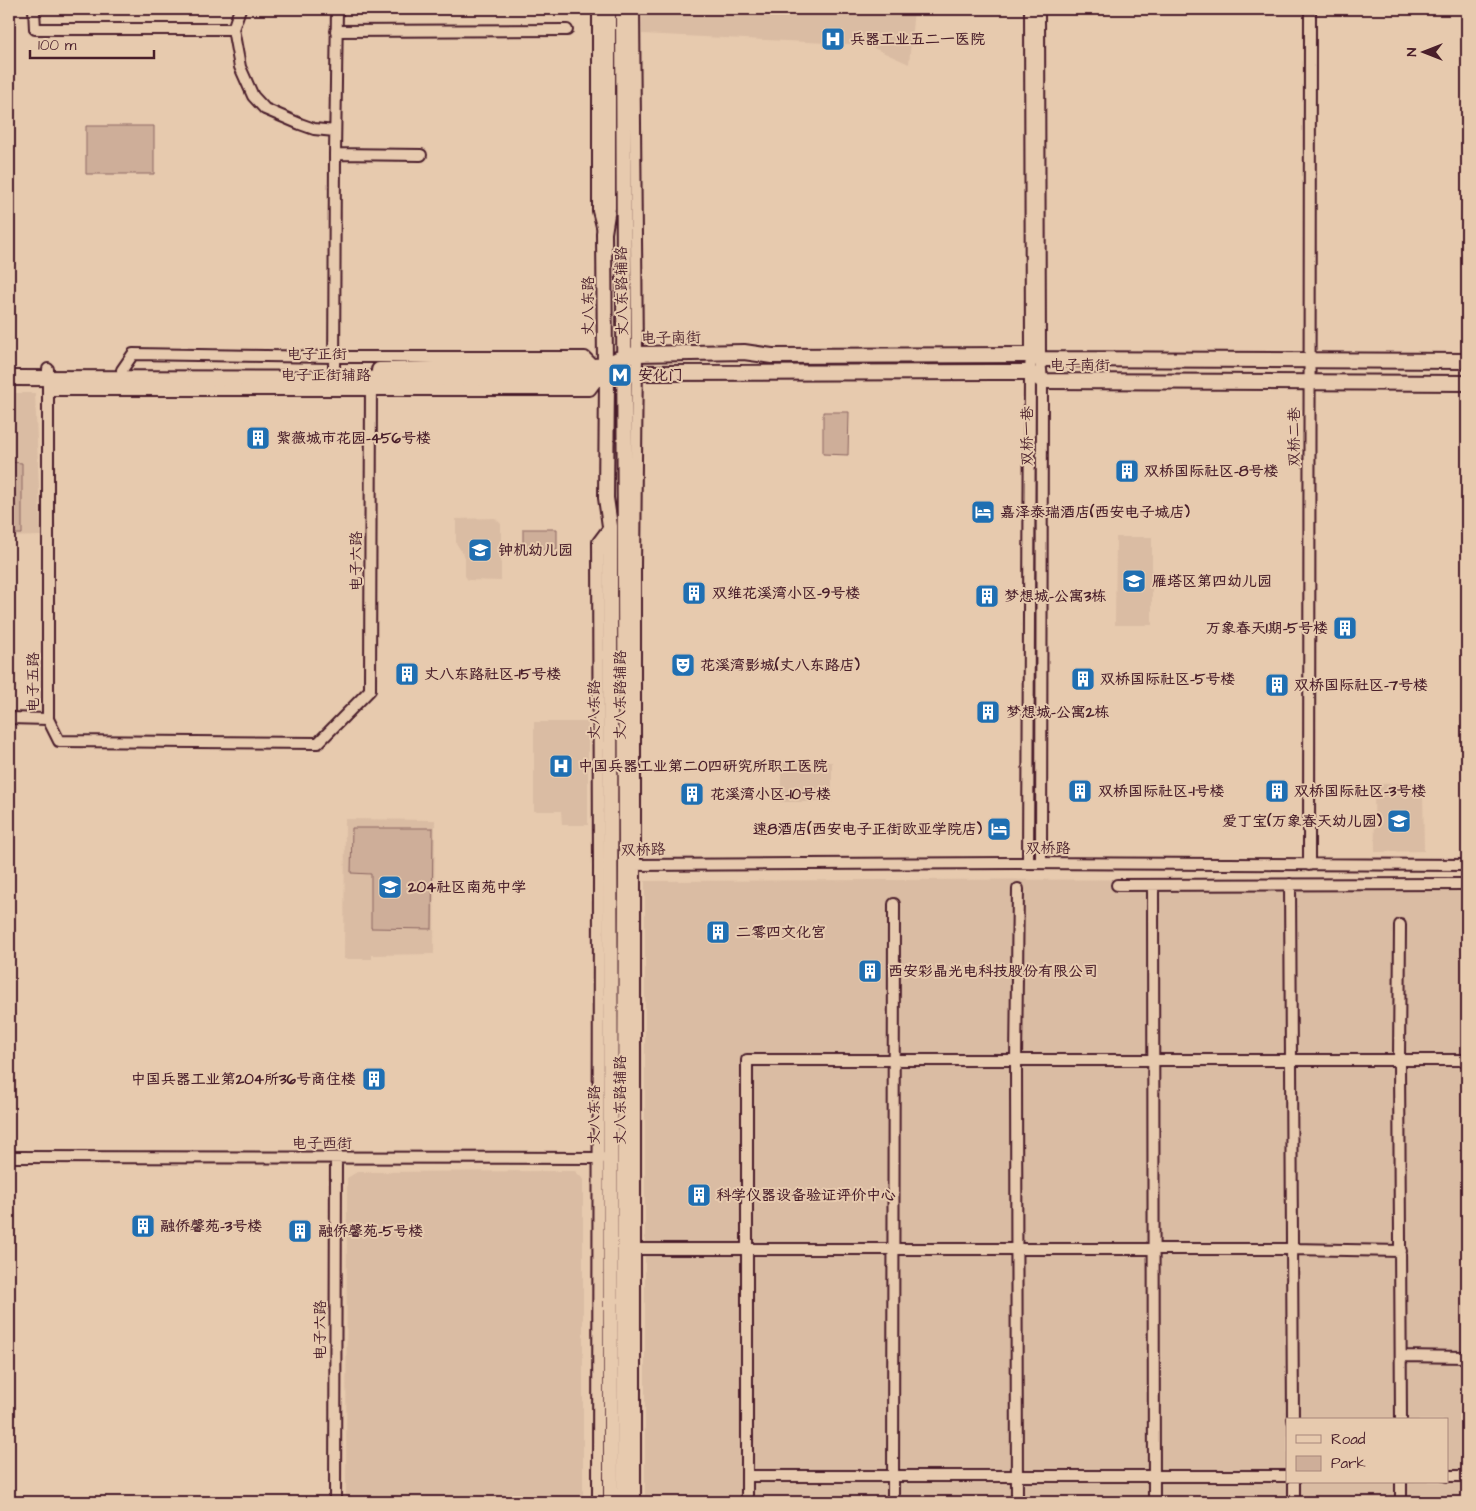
<svg xmlns="http://www.w3.org/2000/svg" width="1476" height="1511" font-family="'Architects Daughter','LXGW WenKai TC',sans-serif">
<rect width="100%" height="100%" fill="#e7caae"/>
<filter id="ink" filterUnits="userSpaceOnUse"><feTurbulence type="fractalNoise" baseFrequency=".02" numOctaves="2"/><feDisplacementMap in="SourceGraphic" scale="10" xChannelSelector="R" yChannelSelector="G"/><feConvolveMatrix kernelMatrix="1 2 1 2 8 2 1 2 1" color-interpolation-filters="sRGB"/></filter>
<g filter="url(#ink)">
<path fill="#dabca3" fill-rule="evenodd" d="M642 9H914L909 64 867 45 642 34Z
M9 393H35L41 536 9 537Z
M495 518 501 524V581L468 580 465 576V557L456 543V519Z
M1116 537H1152V625H1115Z
M534 722H588V825H562L561 811H534Z
M781 762H832V802H781Z
M1417 783 1423 788 1424 851 1375 852 1374 791 1379 784Z
M345 819 435 820 434 954 372 955V959H344Z
M1467 878V1502H645V881ZM1287 1420H1447V1482H1287Z
M575 1171 583 1179V1502H346L347 1178 357 1172Z"/>
<path fill="#ceae99" stroke="#8c6662" d="M86 126H154V174H86Z
M823 412H849L848 455 823 454Z
M9 462 22 463V534H9Z
M523 529H557V549H523Z
M352 828H433L432 929 371 928V874L351 873Z"/>
<g fill="none" stroke-linecap="round" stroke-linejoin="round">
<g stroke="#4a1f2b" stroke-width="14">
<path id="minor" d="M34 9 35 29H233
M240 9 233 29 240 67 253 96 265 109 300 124 314 129 335 131
M598 9V211L603 230
M634 9 637 354 635 567V1502
M1039 9 1040 359 1042 381 1041 863
M336 31 567 30
M335 154 421 155
M48 369V719L59 741 318 743 370 690 371 379
M122 370 133 354 334 357H585L594 366
M334 379 335 154 337 9
M48 390H590L598 379
M9 718 48 719
M1028 863 1030 372 1031 355 1030 9
M630 865 1016 863 1467 865
M1309 865 1310 9
M1290 884 1293 1420
M1117 885 1467 884
M1153 885 1154 1502
M1400 925 1399 1060 1401 1420
M9 1157 603 1158
M629 1249H1292L1401 1251
M1401 1356 1467 1357
M747 1476H1287
M1447 1476H1467
M335 1502 336 1158
M598 1502 599 866 598 542 610 526
M747 1502V1060H1467
M893 1502 894 904
M1017 1502 1016 1061 1018 889
M1294 1502V1482
M1401 1502V1482"/>
</g>
<g stroke="#4a1f2b" stroke-width="18">
<path id="major" d="M608 9V208L604 233 605 365 607 379 606 498 610 526 611 1502
M623 9 626 857 625 1158V1502
M379 370 594 366 605 365 624 356 637 354 744 352 772 356 1031 355 1040 359 1467 361
M9 378 598 379H607L624 374 643 373 995 372H1030L1042 381 1467 383"/>
</g>
<use href="#minor" stroke="#e7caae" stroke-width="10"/>
<use href="#major" stroke="#e7caae" stroke-width="14"/>
</g>
</g>
<defs>
<g id="hospital-square" transform="scale(1.25)"><rect x="-9" y="-9" width="18" height="18" rx="4" fill="#1f6fb2" stroke="#e7caae"/><path d="M-5-5h3v3.5h4V-5h3V5h-3V1.5h-4V5h-3Z" fill="#fff"/></g>
<g id="metro-square" transform="scale(1.25)"><rect x="-9" y="-9" width="18" height="18" rx="4" fill="#1f6fb2" stroke="#e7caae"/><path d="M-5.5 5V-5H-3L0 0L3-5H5.5V5H3V-.5L0 4L-3-.5V5Z" fill="#fff"/></g>
<g id="building-square" transform="scale(1.25)"><rect x="-9" y="-9" width="18" height="18" rx="4" fill="#1f6fb2" stroke="#e7caae"/><path d="M-4-6H4V6H1V3H-1V6H-4ZM-2.5-4.3h1.7v1.8h-1.7ZM.8-4.3h1.7v1.8H.8ZM-2.5-1h1.7V.8h-1.7ZM.8-1h1.7V.8H.8Z" fill="#fff"/></g>
<g id="hotel-square" transform="scale(1.25)"><rect x="-9" y="-9" width="18" height="18" rx="4" fill="#1f6fb2" stroke="#e7caae"/><path d="M-6-4.5h1.5V1H6V5H4.5V3h-9V5H-6ZM-4 0a1.8 1.8 0 1 1 3.6 0ZM.5 0V-2.5h3Q6-2.5 6 0Z" fill="#fff"/></g>
<g id="school-square" transform="scale(1.25)"><rect x="-9" y="-9" width="18" height="18" rx="4" fill="#1f6fb2" stroke="#e7caae"/><path d="M0-5L7-2L0 1L-7-2ZM-4 1L0 2.5L4 1V4Q0 6-4 4Z" fill="#fff"/></g>
<g id="theatre-square" transform="scale(1.25)"><rect x="-9" y="-9" width="18" height="18" rx="4" fill="#1f6fb2" stroke="#e7caae"/><path d="M-5-5.5Q0-4 5-5.5V0Q5 5 0 6Q-5 5-5 0ZM-3.3-2.5H-1v1.5H-3.3ZM1-2.5H3.3v1.5H1ZM-2.8 1Q0 5.5 2.8 1Z" fill="#fff"/></g>
</defs>
<g fill-rule="evenodd">
<use href="#hospital-square" x="833" y="39"/>
<use href="#metro-square" x="620" y="375"/>
<use href="#building-square" x="258" y="438"/>
<use href="#building-square" x="1127" y="471"/>
<use href="#hotel-square" x="983" y="512"/>
<use href="#school-square" x="480" y="550"/>
<use href="#school-square" x="1134" y="581"/>
<use href="#building-square" x="694" y="593"/>
<use href="#building-square" x="987" y="596"/>
<use href="#building-square" x="1345" y="628"/>
<use href="#theatre-square" x="683" y="665"/>
<use href="#building-square" x="407" y="674"/>
<use href="#building-square" x="1083" y="679"/>
<use href="#building-square" x="1277" y="685"/>
<use href="#building-square" x="988" y="712"/>
<use href="#hospital-square" x="561" y="766"/>
<use href="#building-square" x="1080" y="791"/>
<use href="#building-square" x="1277" y="791"/>
<use href="#building-square" x="692" y="794"/>
<use href="#school-square" x="1399" y="821"/>
<use href="#hotel-square" x="999" y="829"/>
<use href="#school-square" x="390" y="887"/>
<use href="#building-square" x="718" y="932"/>
<use href="#building-square" x="870" y="971"/>
<use href="#building-square" x="374" y="1079"/>
<use href="#building-square" x="699" y="1195"/>
<use href="#building-square" x="143" y="1226"/>
<use href="#building-square" x="300" y="1231"/>
</g>
<g text-anchor="middle" dominant-baseline="central" stroke-width="4" stroke-linejoin="round" paint-order="stroke">
<g font-size="15" font-weight="bold" fill="#4a1f2b" stroke="#e7caae" text-anchor="start">
<text x="850" y="39">兵器工业五二一医院</text>
<text x="638" y="375">安化门</text>
<text x="276" y="438">紫薇城市花园-456号楼</text>
<text x="1144" y="471">双桥国际社区-8号楼</text>
<text x="1000" y="512">嘉泽泰瑞酒店(西安电子城店)</text>
<text x="498" y="550">钟机幼儿园</text>
<text x="1152" y="581">雁塔区第四幼儿园</text>
<text x="712" y="593">双维花溪湾小区-9号楼</text>
<text x="1004" y="596">梦想城-公寓3栋</text>
<text x="1328" y="628" text-anchor="end">万象春天1期-5号楼</text>
<text x="700" y="665">花溪湾影城(丈八东路店)</text>
<text x="424" y="674">丈八东路社区-15号楼</text>
<text x="1100" y="679">双桥国际社区-5号楼</text>
<text x="1294" y="685">双桥国际社区-7号楼</text>
<text x="1006" y="712">梦想城-公寓2栋</text>
<text x="578" y="766">中国兵器工业第二0四研究所职工医院</text>
<text x="1098" y="791">双桥国际社区-1号楼</text>
<text x="1294" y="791">双桥国际社区-3号楼</text>
<text x="710" y="794">花溪湾小区-10号楼</text>
<text x="1382" y="821" text-anchor="end">爱丁宝(万象春天幼儿园)</text>
<text x="982" y="829" text-anchor="end">速8酒店(西安电子正街欧亚学院店)</text>
<text x="408" y="887">204社区南苑中学</text>
<text x="736" y="932">二零四文化宫</text>
<text x="888" y="971">西安彩晶光电科技股份有限公司</text>
<text x="356" y="1079" text-anchor="end">中国兵器工业第204所36号商住楼</text>
<text x="716" y="1195">科学仪器设备验证评价中心</text>
<text x="160" y="1226">融侨馨苑-3号楼</text>
<text x="318" y="1231">融侨馨苑-5号楼</text>
</g>
<g font-size="15" fill="#4a1f2b" stroke="#e7caae">
<text transform="translate(622 291) rotate(-91)">丈八东路辅路</text>
<text transform="translate(588 306) rotate(-90)">丈八东路</text>
<text transform="translate(671 338) rotate(-1)">电子南街</text>
<text x="317" y="354">电子正街</text>
<text x="1080" y="365">电子南街</text>
<text x="326" y="375">电子正街辅路</text>
<text transform="translate(1027 436) rotate(-90)">双桥一巷</text>
<text transform="translate(1294 437) rotate(-90)">双桥二巷</text>
<text transform="translate(356 561) rotate(-90)">电子六路</text>
<text transform="translate(33 682) rotate(-90)">电子五路</text>
<text transform="translate(620 695) rotate(-90)">丈八东路辅路</text>
<text transform="translate(594 710) rotate(-90)">丈八东路</text>
<text x="1048" y="848">双桥路</text>
<text transform="translate(643 850) rotate(-2)">双桥路</text>
<text transform="translate(620 1100) rotate(-90)">丈八东路辅路</text>
<text transform="translate(594 1115) rotate(-90)">丈八东路</text>
<text x="322" y="1143">电子西街</text>
<text transform="translate(320 1330) rotate(-90)">电子六路</text>
</g>
</g>
<rect width="1476" height="1511" fill="none" stroke="#e7caae" stroke-width="30"/>
<rect x="15" y="15" width="1446" height="1481" fill="none" stroke="#4a1f2b" stroke-width="2" filter="url(#ink)"/>
<rect x="1286" y="1418" width="162" height="65" fill="#e7caae" stroke="#a8867a"/>
<rect x="1296" y="1435" width="25" height="8" fill="#e7caae" stroke="#a8867a"/>
<text x="1331" y="1444" font-size="15" fill="#4a1f2b">Road</text>
<rect x="1296" y="1456" width="25" height="15" fill="#ceae99" stroke="#a8867a"/>
<text x="1331" y="1468" font-size="15" fill="#4a1f2b">Park</text>
<g transform="translate(1424 52) rotate(270)" stroke="#e7caae" stroke-width="4" paint-order="stroke">
<path d="M0-4L9 19L0 12L-9 19Z" fill="#4a1f2b"/>
<text y="-8" font-size="14" font-weight="bold" text-anchor="middle" fill="#4a1f2b">N</text>
</g>
<path d="M30 50v8h124v-8" fill="none" stroke="#4a1f2b" stroke-width="2.5"/>
<text x="38" y="50" font-size="15" fill="#4a1f2b" stroke="#e7caae" stroke-width="4" paint-order="stroke">100 m</text>
</svg>
